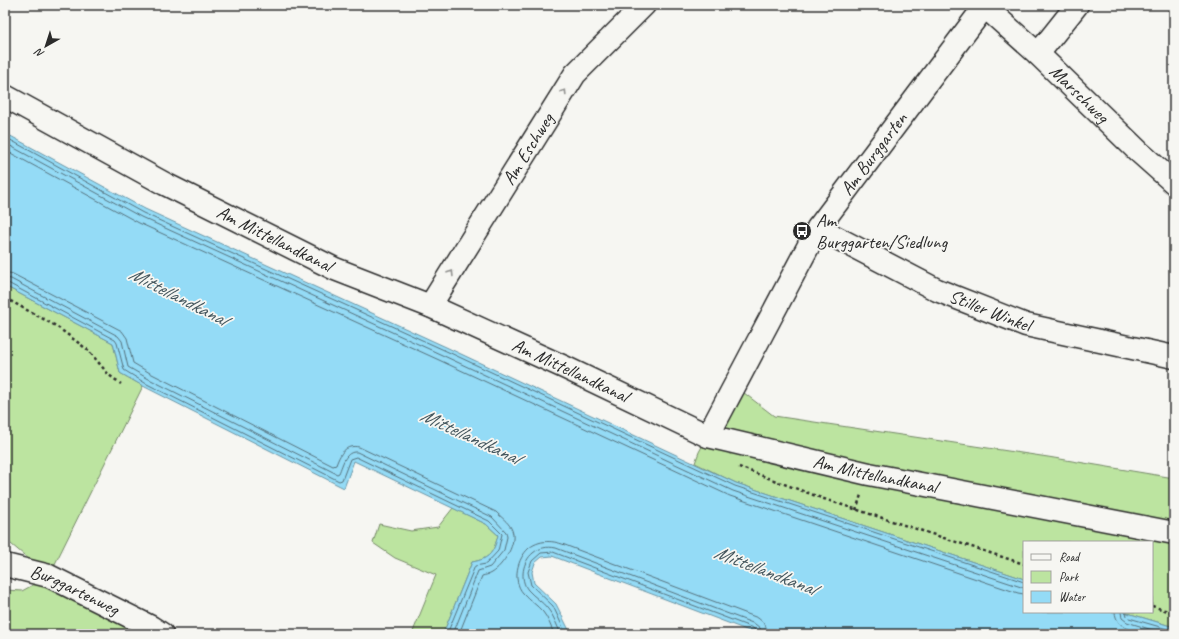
<svg xmlns="http://www.w3.org/2000/svg" width="1179" height="639" font-family="Caveat,sans-serif">
<rect width="100%" height="100%" fill="#f6f6f2"/>
<filter id="ink" filterUnits="userSpaceOnUse"><feTurbulence type="fractalNoise" baseFrequency=".025" numOctaves="2"/><feDisplacementMap in="SourceGraphic" scale="8" xChannelSelector="R" yChannelSelector="G"/><feConvolveMatrix kernelMatrix="1 2 1 2 8 2 1 2 1" color-interpolation-filters="sRGB"/></filter>
<g filter="url(#ink)">
<path fill="#bce4a0" stroke="#748866" d="M5 286 113 343 120 373 143 386 49 576 162 634H5V590L22 591 49 576 5 539Z
M735 386 774 416 1048 457 1174 478V627L1124 612H1152V542H1024V579L736 483 695 463 699 452Z
M453 508 486 524 498 535C494 552 490 559 472 562L443 634H412L436 575 395 558 373 543 379 524 411 531 438 527Z"/>
<path fill="#94dbf6" stroke="#6a95a5" d="M5 133 145 209 446 347 736 483 1024 579V612H1124L1174 627V634H757L552 556 542 557 535 563 532 572 534 583 556 604 571 634H443L472 562C490 559 494 552 498 535L486 524 354 461 344 488 143 386 120 373 113 343 5 286Z"/>
<g fill="none" stroke-linecap="round" stroke-linejoin="round">
<path stroke="#55717c" stroke-width="1" d="M5 137 143 213 444 350 735 486 1024 582
M5 143 141 217 442 355 733 491 1024 588
M5 150 139 223 439 360 730 496 1018 593 1024 594
M5 272 13 274 122 331 127 338 133 363 150 373 333 466 336 465C340 454 345 444 359 447L496 512C501 517 508 522 511 528 519 542 503 566 491 573 488 575 485 575 482 576L459 634
M5 278 11 279 118 336 122 341 128 367 147 378 337 474 339 473C343 464 345 451 357 452L492 517 506 532 507 537 504 550 490 567 478 571 453 634
M5 283H8L115 340 117 343 124 370 145 383 339 481 342 480 350 459 356 457 489 521 502 534 498 551 486 564 475 566 447 634
M1115 612C1116 628 1132 630 1145 634
M1121 612 1122 618 1127 622 1165 634
M1126 612 1127 616 1129 618 1174 631
M554 634C551 627 548 618 543 612 537 605 529 600 523 593 512 580 517 559 529 548 542 538 556 541 570 547L758 618 765 624 768 634
M561 634C557 626 554 616 548 609 543 602 534 597 528 590 519 579 523 561 533 553 539 548 547 546 556 548L755 624 760 628 762 634
M566 634 553 606 531 585 528 572 532 561 541 553 553 552 566 557 753 628 756 631V634"/>
<g stroke="#2b2b2b" stroke-width="25">
<g id="minor">
<path id="s1" d="M983 5 1038 54 1138 151 1174 183"/>
<path d="M1038 54 1077 5"/>
<path id="s2" d="M5 96 165 184 335 269 430 306 564 367 708 436 869 474 1174 533"/>
<path id="s3" d="M818 228 937 290 1026 325 1174 357"/>
<path id="s4" d="M430 306 575 74 644 5"/>
<path id="s5" d="M708 436 818 228 985 6"/>
<path id="s6" d="M5 565 49 576 151 627 162 634"/>
</g>
</g>
<path stroke="#2b2b2b" stroke-width="2.5" stroke-dasharray="3 3" stroke-linecap="butt" d="M5 298 56 326 88 350 109 375 121 384
M739 467 824 499 1024 564
M856 510 861 495
M1152 606 1174 613"/>
<use href="#minor" stroke="#f6f6f2" stroke-width="22"/>
</g>
<defs><path id="oneway-chevron" d="M-2-3.5L2.5 0L-2 3.5" fill="none" stroke-width="1.6" stroke-linecap="round" stroke-linejoin="round"/></defs>
<g stroke="#90908e">
<use href="#oneway-chevron" transform="translate(564 92) rotate(-58)"/>
<use href="#oneway-chevron" transform="translate(451 273) rotate(-58)"/>
</g>
</g>
<defs>
<g id="bus-disc" transform="scale(1)"><circle r="9.5" fill="#2b2b2b" stroke="#f6f6f2"/><path d="M-5-6H5V4H4V6H2V4H-2V6H-4V4H-5ZM-3.5-4V0h7V-4ZM-3.5 1.2v1.5H-2V1.2ZM2 1.2v1.5H3.5V1.2Z" fill="#fff"/></g>
</defs>
<g fill-rule="evenodd">
<use href="#bus-disc" x="802" y="231"/>
</g>
<g text-anchor="middle" dominant-baseline="central" stroke-width="3.5" stroke-linejoin="round" paint-order="stroke">
<g font-size="19" fill="#2b2b2b" stroke="#f6f6f2">
<text stroke="none"><textPath href="#s1" startOffset="131">Marschweg</textPath></text>
<text stroke="none"><textPath href="#s4" startOffset="185">Am Eschweg</textPath></text>
<text stroke="none"><textPath href="#s5" startOffset="328">Am Burggarten</textPath></text>
<text stroke="none"><textPath href="#s2" startOffset="305">Am Mittellandkanal</textPath></text>
<text stroke="none"><textPath href="#s3" startOffset="191">Stiller Winkel</textPath></text>
<text stroke="none"><textPath href="#s2" startOffset="629">Am Mittellandkanal</textPath></text>
<text stroke="none"><textPath href="#s2" startOffset="953">Am Mittellandkanal</textPath></text>
<text stroke="none"><textPath href="#s6" startOffset="74">Burggartenweg</textPath></text>
</g>
<g font-size="19" fill="#2b2b2b" stroke="#f6f6f2" text-anchor="start">
<text x="816" y="220">Am<tspan x="816" dy="22">Burggarten/Siedlung</tspan></text>
</g>
<g font-size="20" font-style="italic" fill="#45575e" stroke="#f6f6f2">
<text transform="translate(178 296) rotate(27)">Mittellandkanal</text>
<text transform="translate(470 436) rotate(25)">Mittellandkanal</text>
<text transform="translate(765 570) rotate(21)">Mittellandkanal</text>
</g>
</g>
<rect width="1179" height="639" fill="none" stroke="#f6f6f2" stroke-width="20"/>
<rect x="10" y="10" width="1159" height="619" fill="none" stroke="#2b2b2b" stroke-width="1.5" filter="url(#ink)"/>
<rect x="1023" y="541" width="130" height="72" fill="#f6f6f2" stroke="#a5a5a2"/>
<rect x="1031" y="554" width="20" height="6" fill="#f6f6f2" stroke="#a5a5a2"/>
<text x="1059" y="561" font-size="12" fill="#2b2b2b">Road</text>
<rect x="1031" y="571" width="20" height="12" fill="#bce4a0" stroke="#a5a5a2"/>
<text x="1059" y="581" font-size="12" fill="#2b2b2b">Park</text>
<rect x="1031" y="591" width="20" height="12" fill="#94dbf6" stroke="#a5a5a2"/>
<text x="1059" y="601" font-size="12" fill="#2b2b2b">Water</text>
<g transform="translate(46 46) rotate(219)" stroke="#f6f6f2" stroke-width="3" paint-order="stroke">
<path d="M0-3L7 15L0 10L-7 15Z" fill="#2b2b2b"/>
<text y="-6" font-size="11" font-weight="bold" text-anchor="middle" fill="#2b2b2b">N</text>
</g>
</svg>
